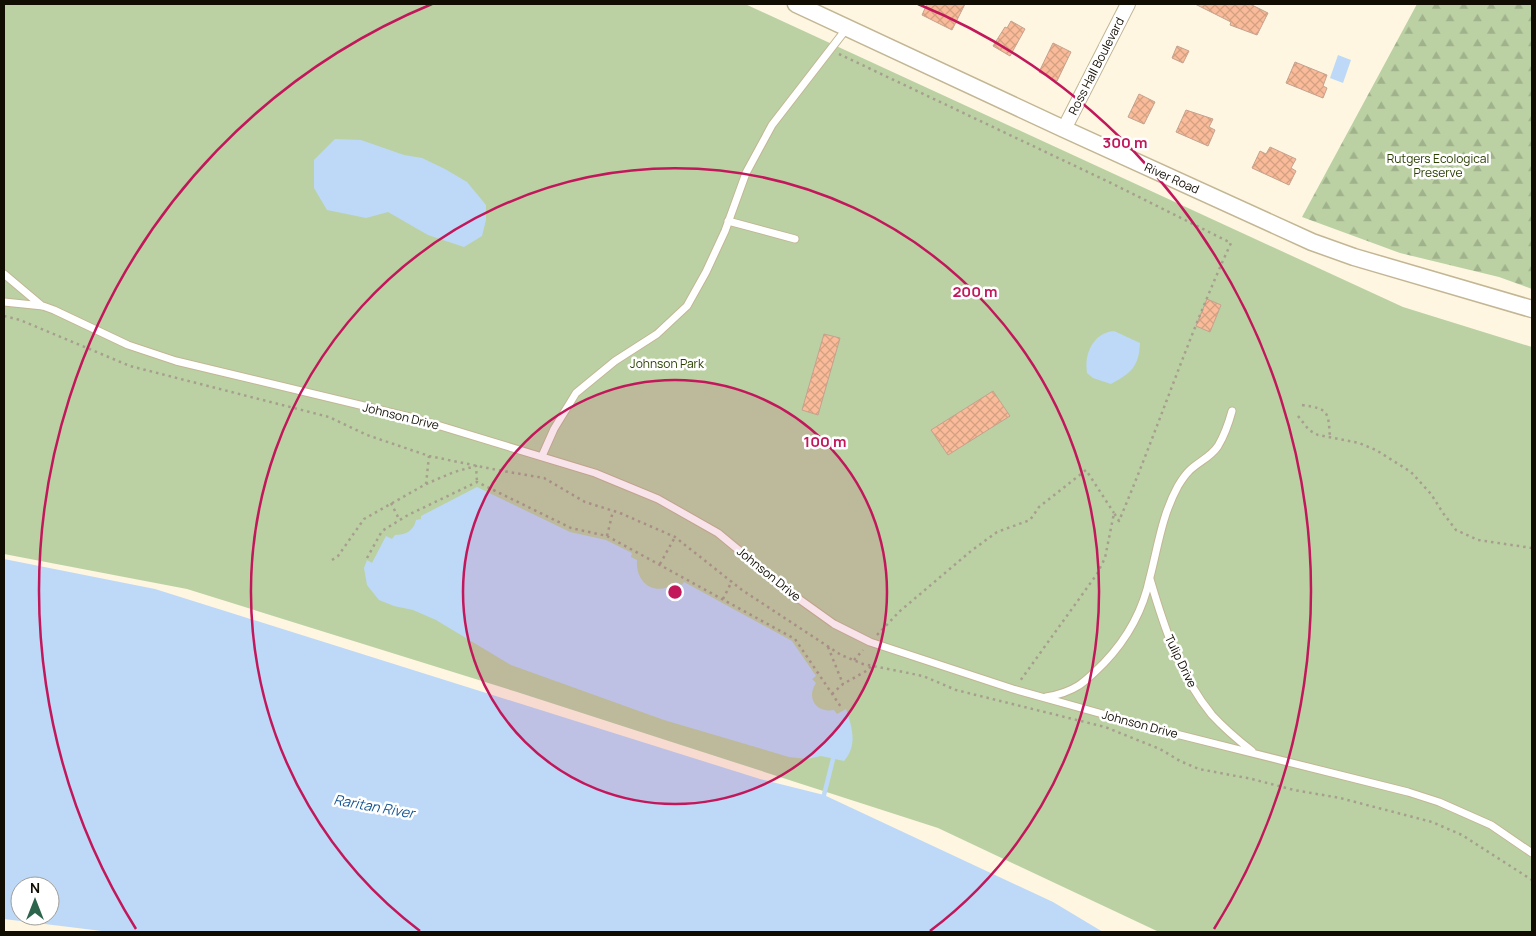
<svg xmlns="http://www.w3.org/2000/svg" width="1536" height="936" font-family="Manrope,sans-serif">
<defs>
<pattern id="forest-firs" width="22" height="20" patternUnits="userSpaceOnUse" patternTransform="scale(1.25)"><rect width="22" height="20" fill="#bbd1a3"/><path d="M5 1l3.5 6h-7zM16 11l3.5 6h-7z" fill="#a0b28b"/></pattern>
<pattern id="building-cross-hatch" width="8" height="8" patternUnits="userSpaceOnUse" patternTransform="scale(1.25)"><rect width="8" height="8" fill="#f9bb99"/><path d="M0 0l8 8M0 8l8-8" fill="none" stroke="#d4a082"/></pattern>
</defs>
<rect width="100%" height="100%" fill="#fef6e1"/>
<path fill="url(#forest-firs)" d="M1417 4H1532V289L1499 277 1400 253 1302 217Z"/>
<path fill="#bbd1a3" d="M4 4H745L1403 307 1532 347V932H1159L938 828 517 692 187 589 4 554Z"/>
<path fill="#bdd9f7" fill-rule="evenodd" d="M1338 55 1351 60 1343 83 1330 78Z
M335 139 361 140 404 155 422 158 445 169 467 182 486 205V220L482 236 464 247 428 235 388 212 366 218 327 210 314 188V160Z
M1114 331 1140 343C1139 367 1131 373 1111 384L1093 378 1087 373C1084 354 1093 333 1114 331Z
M477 487 570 532 606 540 632 553 631 557 637 560C635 584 657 598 676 582L682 585 684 582 792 641 816 676 812 679 816 683C806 698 816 713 834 710L837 714 846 709C852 727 858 745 844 761L821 756 807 759 789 757 664 720 511 665 436 620 413 610 394 606 379 600 367 585 364 568 367 560 372 563 386 536 392 539 395 535C405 535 414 531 416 520L421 519V516Z
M4 559 155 589 760 779 824 795 1053 902 1103 932H110L4 919ZM20 886H50V916H20Z"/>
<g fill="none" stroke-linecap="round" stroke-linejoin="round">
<path stroke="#bdd9f7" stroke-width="4.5" d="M824 795 833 759"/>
</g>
<path fill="url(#building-cross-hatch)" stroke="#c4a28f" d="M927 4H965L952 30 922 15Z
M1195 4H1250L1268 13 1257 35 1230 25 1231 22Z
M1011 21 1025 29 1010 56 993 46 1005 27 1007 28Z
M1053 43 1071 52 1057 81 1039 72Z
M1177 46 1189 51 1183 63 1172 58Z
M1295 62 1327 75 1323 86 1327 88 1323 98 1286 83Z
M1139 94 1155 102 1144 124 1128 117Z
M1186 110 1213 119 1209 127 1215 130 1208 146 1176 132Z
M1270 147 1296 159 1291 168 1296 171 1289 185 1252 168 1260 151 1266 154Z
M1207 299 1221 305 1210 332 1196 326Z
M824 334 840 338 818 415 802 410Z
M993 391 1010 416 948 455 931 430Z"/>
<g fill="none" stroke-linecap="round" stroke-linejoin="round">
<g stroke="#c2b694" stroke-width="9">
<path id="service" d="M728 221 795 239
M4 274 42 306
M4 302 43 306 54 310 128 345 176 361 414 418 595 473 658 499 718 533 792 594 834 624 870 642 1013 689 1160 730 1408 792 1439 802 1491 825 1532 853
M542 456 554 429 576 393 615 361 657 334 687 306 706 272 725 231 746 173 772 125 847 28
M1150 579C1164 627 1180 676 1212 715 1224 728 1238 740 1252 751
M1046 697C1075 692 1084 683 1104 663 1127 639 1143 611 1150 577 1158 546 1162 515 1178 486 1181 481 1185 475 1189 471 1198 462 1211 457 1218 446 1224 436 1229 422 1232 411"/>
</g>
<g stroke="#c2b694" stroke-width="16">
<path id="minor" d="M1064 129 1128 4"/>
</g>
<g stroke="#c2b694" stroke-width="19">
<path id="tertiary" d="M796 4 1064 129 1312 242 1354 257 1532 309"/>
</g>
<path stroke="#a69f8e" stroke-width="2.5" stroke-dasharray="2.5 4" stroke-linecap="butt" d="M839 54 1111 183 1231 243C1189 334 1158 429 1119 521L1114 513 1105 558 1097 574 1020 681
M4 316 20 320 130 366 329 417 367 435 429 456 497 470 544 478 585 502 620 513 675 537 742 590 841 655 863 664 923 676 956 690 1105 727 1160 749 1180 761 1199 769 1252 779 1294 790 1340 798 1432 822 1462 835 1532 880
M1302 405C1330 409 1328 412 1330 438
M1298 416 1309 430 1318 435 1359 443 1376 450 1411 472 1431 494 1443 513 1456 530 1478 540 1532 548
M426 484 429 456
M391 503 399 519
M607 536 613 511
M367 558 382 531 408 515 477 482 571 528 607 536 795 639 841 707
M332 560 338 556 364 519 426 484 454 472 476 466 477 482
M660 564 675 537
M723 599 732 581
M877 635 900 611 971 551 997 532 1030 520 1039 507 1086 470 1114 513
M828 647 843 684
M854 660 863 650
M832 694 843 684 868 670 871 666"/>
<use href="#service" stroke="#fff" stroke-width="7"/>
<use href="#minor" stroke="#fff" stroke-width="14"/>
<use href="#tertiary" stroke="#fff" stroke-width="16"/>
</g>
<circle cx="675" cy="592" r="212" fill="#c2185b" fill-opacity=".12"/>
<g fill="none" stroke="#c2185b" stroke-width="2.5">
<circle cx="675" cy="592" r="212"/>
<path d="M420 931A424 424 0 1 1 930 931"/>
<path d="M136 929A636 636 0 0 1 432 4M918 4A636 636 0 0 1 1214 929"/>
</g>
<g text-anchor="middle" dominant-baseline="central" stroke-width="5" stroke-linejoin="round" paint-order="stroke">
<g font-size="12" fill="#120d03" stroke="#fff">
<text transform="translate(1096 66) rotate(-63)">Ross Hall Boulevard</text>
<text transform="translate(1172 178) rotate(24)">River Road</text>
<text transform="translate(401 416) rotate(14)">Johnson Drive</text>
<text transform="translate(769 574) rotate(39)">Johnson Drive</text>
<text transform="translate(1181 661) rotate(64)">Tulip Drive</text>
<text transform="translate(1140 724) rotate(15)">Johnson Drive</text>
</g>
<g font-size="12" fill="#2a4100" stroke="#fff">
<text x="1438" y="158">Rutgers Ecological<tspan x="1438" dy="14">Preserve</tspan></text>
<text x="667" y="363">Johnson Park</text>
</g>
<g font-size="14" font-style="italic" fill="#155691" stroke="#fff">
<text transform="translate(374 806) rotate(10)">Raritan River</text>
</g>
</g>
<circle cx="675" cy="592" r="8" fill="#c2185b" stroke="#fff" stroke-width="2.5"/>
<g font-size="15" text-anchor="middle" font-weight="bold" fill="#c2185b" stroke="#fff" stroke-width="5" stroke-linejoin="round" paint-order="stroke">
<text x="1125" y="148">300 m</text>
<text x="975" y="297">200 m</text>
<text x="825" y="447">100 m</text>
</g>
<rect width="1536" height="936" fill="none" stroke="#120d03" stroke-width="10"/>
<g transform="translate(35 901)"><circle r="24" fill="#ffffff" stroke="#a09e9a"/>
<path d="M0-4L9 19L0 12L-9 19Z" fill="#2c644c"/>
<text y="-8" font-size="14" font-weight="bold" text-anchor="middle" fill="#120d03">N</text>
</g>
</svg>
